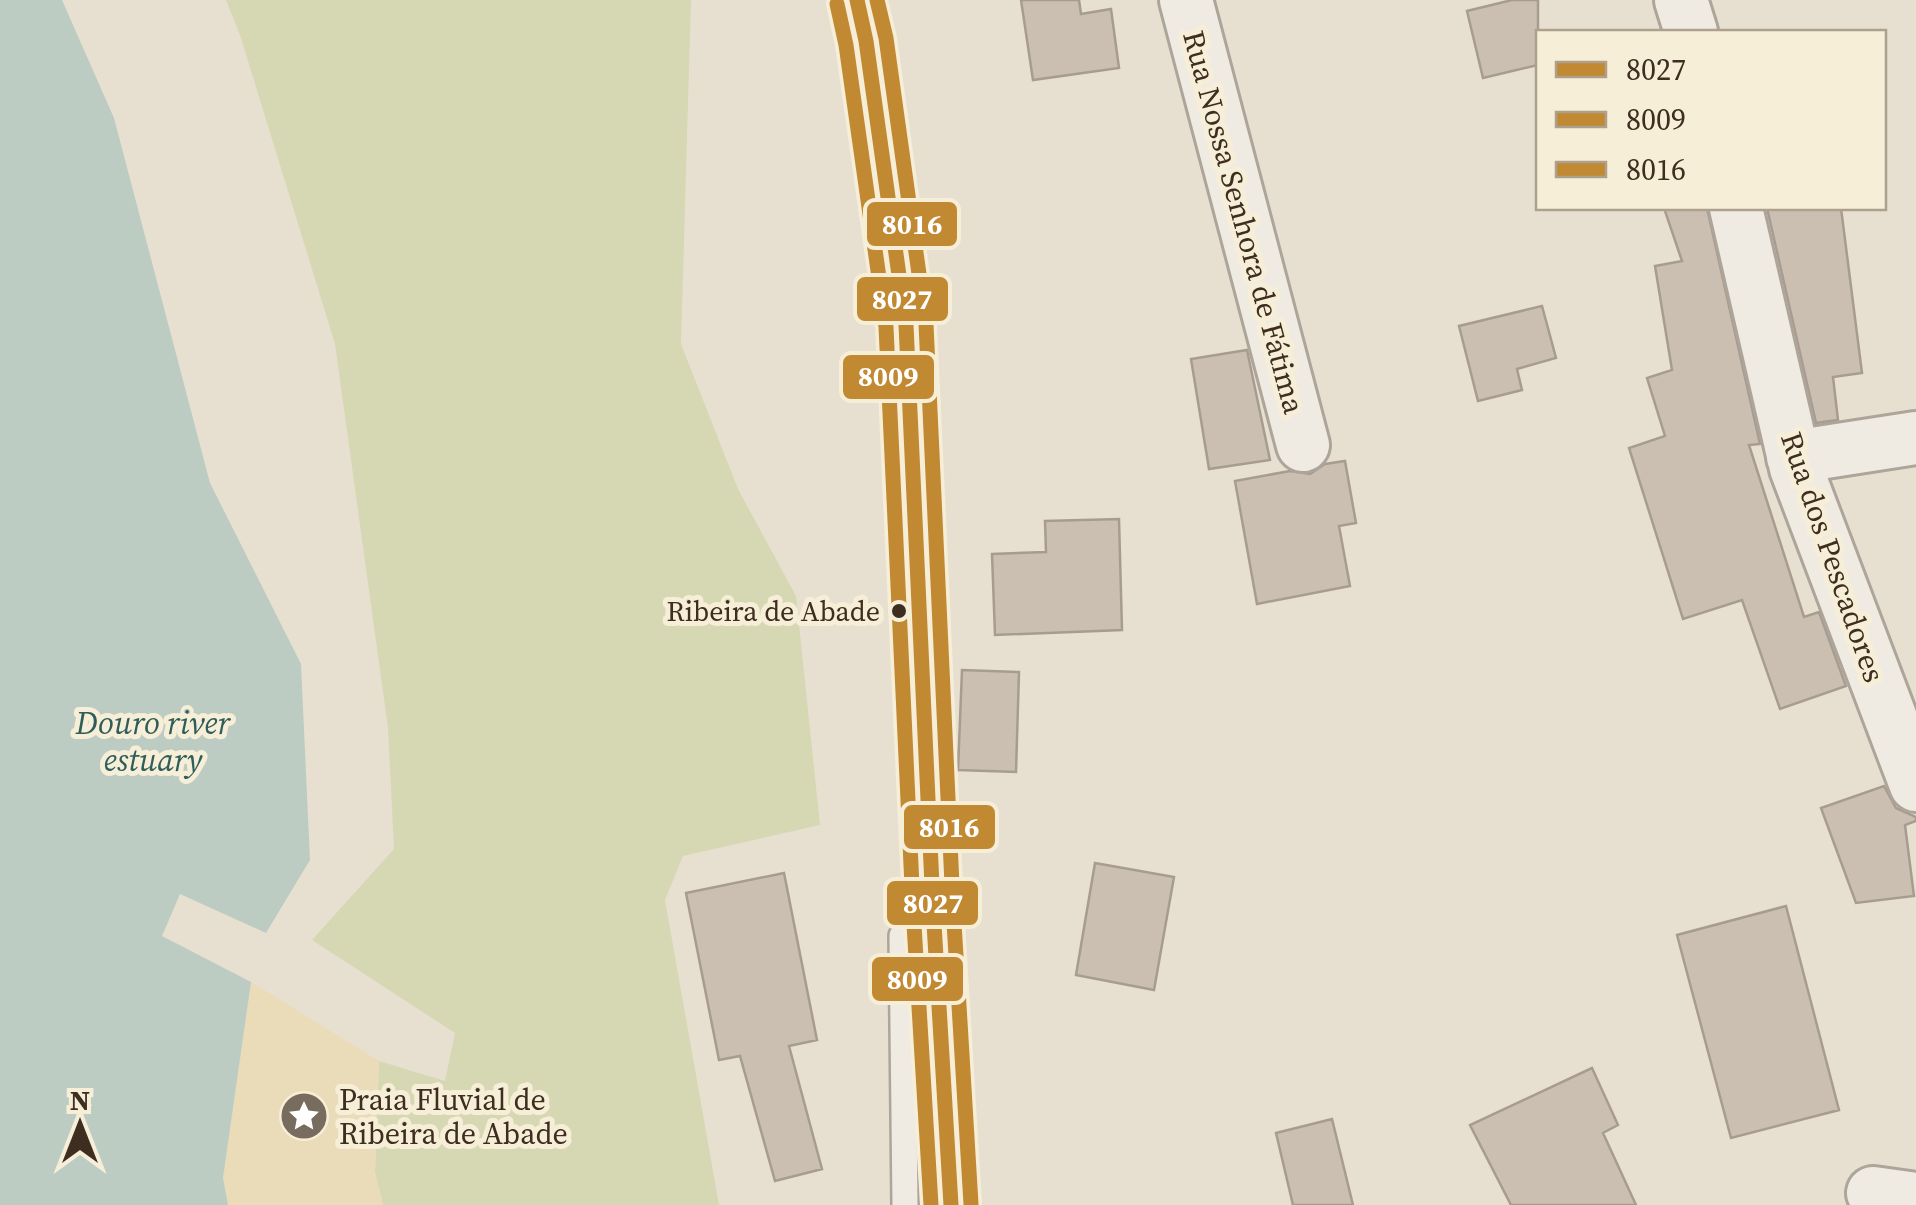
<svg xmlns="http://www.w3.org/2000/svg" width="1916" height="1205" font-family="'Source Serif 4',serif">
<rect width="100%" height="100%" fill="#e7e0d1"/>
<path fill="#d6d7b3" d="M226 0H691L681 344 738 489 796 596 820 825 683 856 665 900 719 1205H383L375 1172 379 1061 445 1081 455 1033 312 940 394 849 388 728 335 344 240 35Z"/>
<path fill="#eadcb9" d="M251 982 379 1061 375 1172 383 1205H228L223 1178Z"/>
<path fill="#bcccc2" d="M0 0H62L114 118 210 483 301 664 310 860 266 933 180 894 162 936 251 982 223 1178 228 1205H0Z"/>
<path fill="#cbbfb2" stroke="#a89c90" stroke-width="2.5" d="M1021 0H1079L1081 14 1111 9 1119 68 1033 80Z
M1512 0H1538V65L1483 78 1467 11Z
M1664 208H1707L1760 444 1749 445 1804 617 1819 612 1846 686 1780 709 1742 600 1683 619 1629 448 1665 436 1647 378 1672 370 1655 266 1682 261Z
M1767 208H1841L1862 373 1833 377 1838 420 1816 423Z
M1542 306 1556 358 1517 369 1522 390 1478 401 1459 326Z
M1247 350 1270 460 1209 469 1191 359Z
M1345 461 1356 523 1339 526 1350 586 1257 604 1235 481 1290 471 1310 474 1325 464Z
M1119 519 1122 630 995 635 992 554 1046 552 1045 521Z
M962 670 1019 672 1016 772 958 770Z
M1884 786 1896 808 1916 817V821L1905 825 1914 896 1856 903 1821 808Z
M1095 863 1174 877 1154 990 1076 975Z
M784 873 817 1040 789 1046 822 1169 775 1181 740 1056 719 1060 686 893Z
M1786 906 1839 1110 1731 1138 1677 935Z
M1592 1068 1618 1125 1603 1133 1636 1205H1511L1470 1125Z
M1332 1119 1353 1205H1293L1276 1133Z"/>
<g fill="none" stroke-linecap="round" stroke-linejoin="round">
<g stroke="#ada599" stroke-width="30">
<path id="service" d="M905 1205 902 936 932 908"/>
</g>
<g stroke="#ada599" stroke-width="58">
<path id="minor" d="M1186 0 1303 445
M1681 0 1691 32
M1736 208 1796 468 1916 785
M1793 457 1916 438
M1873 1193 1916 1199"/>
</g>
<g stroke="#928b80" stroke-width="60">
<path id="primary" d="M857 0 866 41 906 325 933 907 951 1205"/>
</g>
<use href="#service" stroke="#efebe3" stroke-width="25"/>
<use href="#minor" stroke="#efebe3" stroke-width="52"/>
<use href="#primary" stroke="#e6e1d4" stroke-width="55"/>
<g stroke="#f7eed8" stroke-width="22">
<path id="bus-1" d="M857 0 866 41 906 325 933 907 951 1205"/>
</g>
<g stroke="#f7eed8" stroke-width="22">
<path id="bus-2" d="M837 4 846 45 886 327 913 908 931 1205"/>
</g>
<g stroke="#f7eed8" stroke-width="22">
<path id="bus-3" d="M877 0 886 38 926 324 953 906 971 1204"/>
</g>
<use href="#bus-1" stroke="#c28933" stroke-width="15"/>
<use href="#bus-2" stroke="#c28933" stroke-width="15"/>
<use href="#bus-3" stroke="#c28933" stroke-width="15"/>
</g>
<defs>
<g id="sight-disc" transform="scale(2.5)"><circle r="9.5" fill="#786c5e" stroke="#f7eed8"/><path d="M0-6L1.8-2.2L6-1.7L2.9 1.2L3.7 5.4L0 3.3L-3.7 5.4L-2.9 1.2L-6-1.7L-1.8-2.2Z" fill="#fff"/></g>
</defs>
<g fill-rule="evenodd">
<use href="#sight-disc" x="304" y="1116"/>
</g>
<circle fill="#3d2e20" stroke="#f7eed8" stroke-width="4" cx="899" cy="611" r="9"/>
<g text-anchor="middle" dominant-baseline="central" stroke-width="10" stroke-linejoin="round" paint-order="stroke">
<g font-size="28" fill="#3d2e20" stroke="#f7eed8" text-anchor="end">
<text x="880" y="611">Ribeira de Abade</text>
</g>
<g font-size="30" fill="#3d2e20" stroke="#f7eed8">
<text transform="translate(1244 222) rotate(75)">Rua Nossa Senhora de Fátima</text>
<text transform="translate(1833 557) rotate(71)">Rua dos Pescadores</text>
</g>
<g font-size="30" fill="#3d2e20" stroke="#f7eed8" text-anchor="start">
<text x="339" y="1099">Praia Fluvial de<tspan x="339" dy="34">Ribeira de Abade</tspan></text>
</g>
<g font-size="32" font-style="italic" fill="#2f5d5a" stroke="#f7eed8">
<text x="153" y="723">Douro river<tspan x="153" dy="37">estuary</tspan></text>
</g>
</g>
<g stroke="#f7eed8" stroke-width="4">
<rect x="865" y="200" width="94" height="48" rx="10" fill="#c28933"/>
<rect x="855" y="275" width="95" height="48" rx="10" fill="#c28933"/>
<rect x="841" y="353" width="95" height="48" rx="10" fill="#c28933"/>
<rect x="902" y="803" width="95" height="48" rx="10" fill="#c28933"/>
<rect x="885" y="879" width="95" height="48" rx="10" fill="#c28933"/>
<rect x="870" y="955" width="95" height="48" rx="10" fill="#c28933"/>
</g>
<g font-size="28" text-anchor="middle" font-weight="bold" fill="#fff">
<text x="912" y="234">8016</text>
<text x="902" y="309">8027</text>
<text x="888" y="386">8009</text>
<text x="949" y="837">8016</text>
<text x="933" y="913">8027</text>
<text x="917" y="989">8009</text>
</g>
<rect x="1536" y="30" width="350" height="180" fill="#f7eed8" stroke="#ada18e" stroke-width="2.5"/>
<rect x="1556" y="62" width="50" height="15" fill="#c28933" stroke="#ada18e" stroke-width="2.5"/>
<text x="1626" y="80" font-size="30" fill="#3d2e20">8027</text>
<rect x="1556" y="112" width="50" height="15" fill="#c28933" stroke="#ada18e" stroke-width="2.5"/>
<text x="1626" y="130" font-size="30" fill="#3d2e20">8009</text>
<rect x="1556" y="162" width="50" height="15" fill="#c28933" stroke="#ada18e" stroke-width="2.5"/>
<text x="1626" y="180" font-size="30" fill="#3d2e20">8016</text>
<g transform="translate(80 1125)" stroke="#f7eed8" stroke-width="8" paint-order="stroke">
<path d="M0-8L18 38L0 25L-18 38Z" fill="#3d2e20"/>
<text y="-15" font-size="28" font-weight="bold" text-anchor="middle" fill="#3d2e20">N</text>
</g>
</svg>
